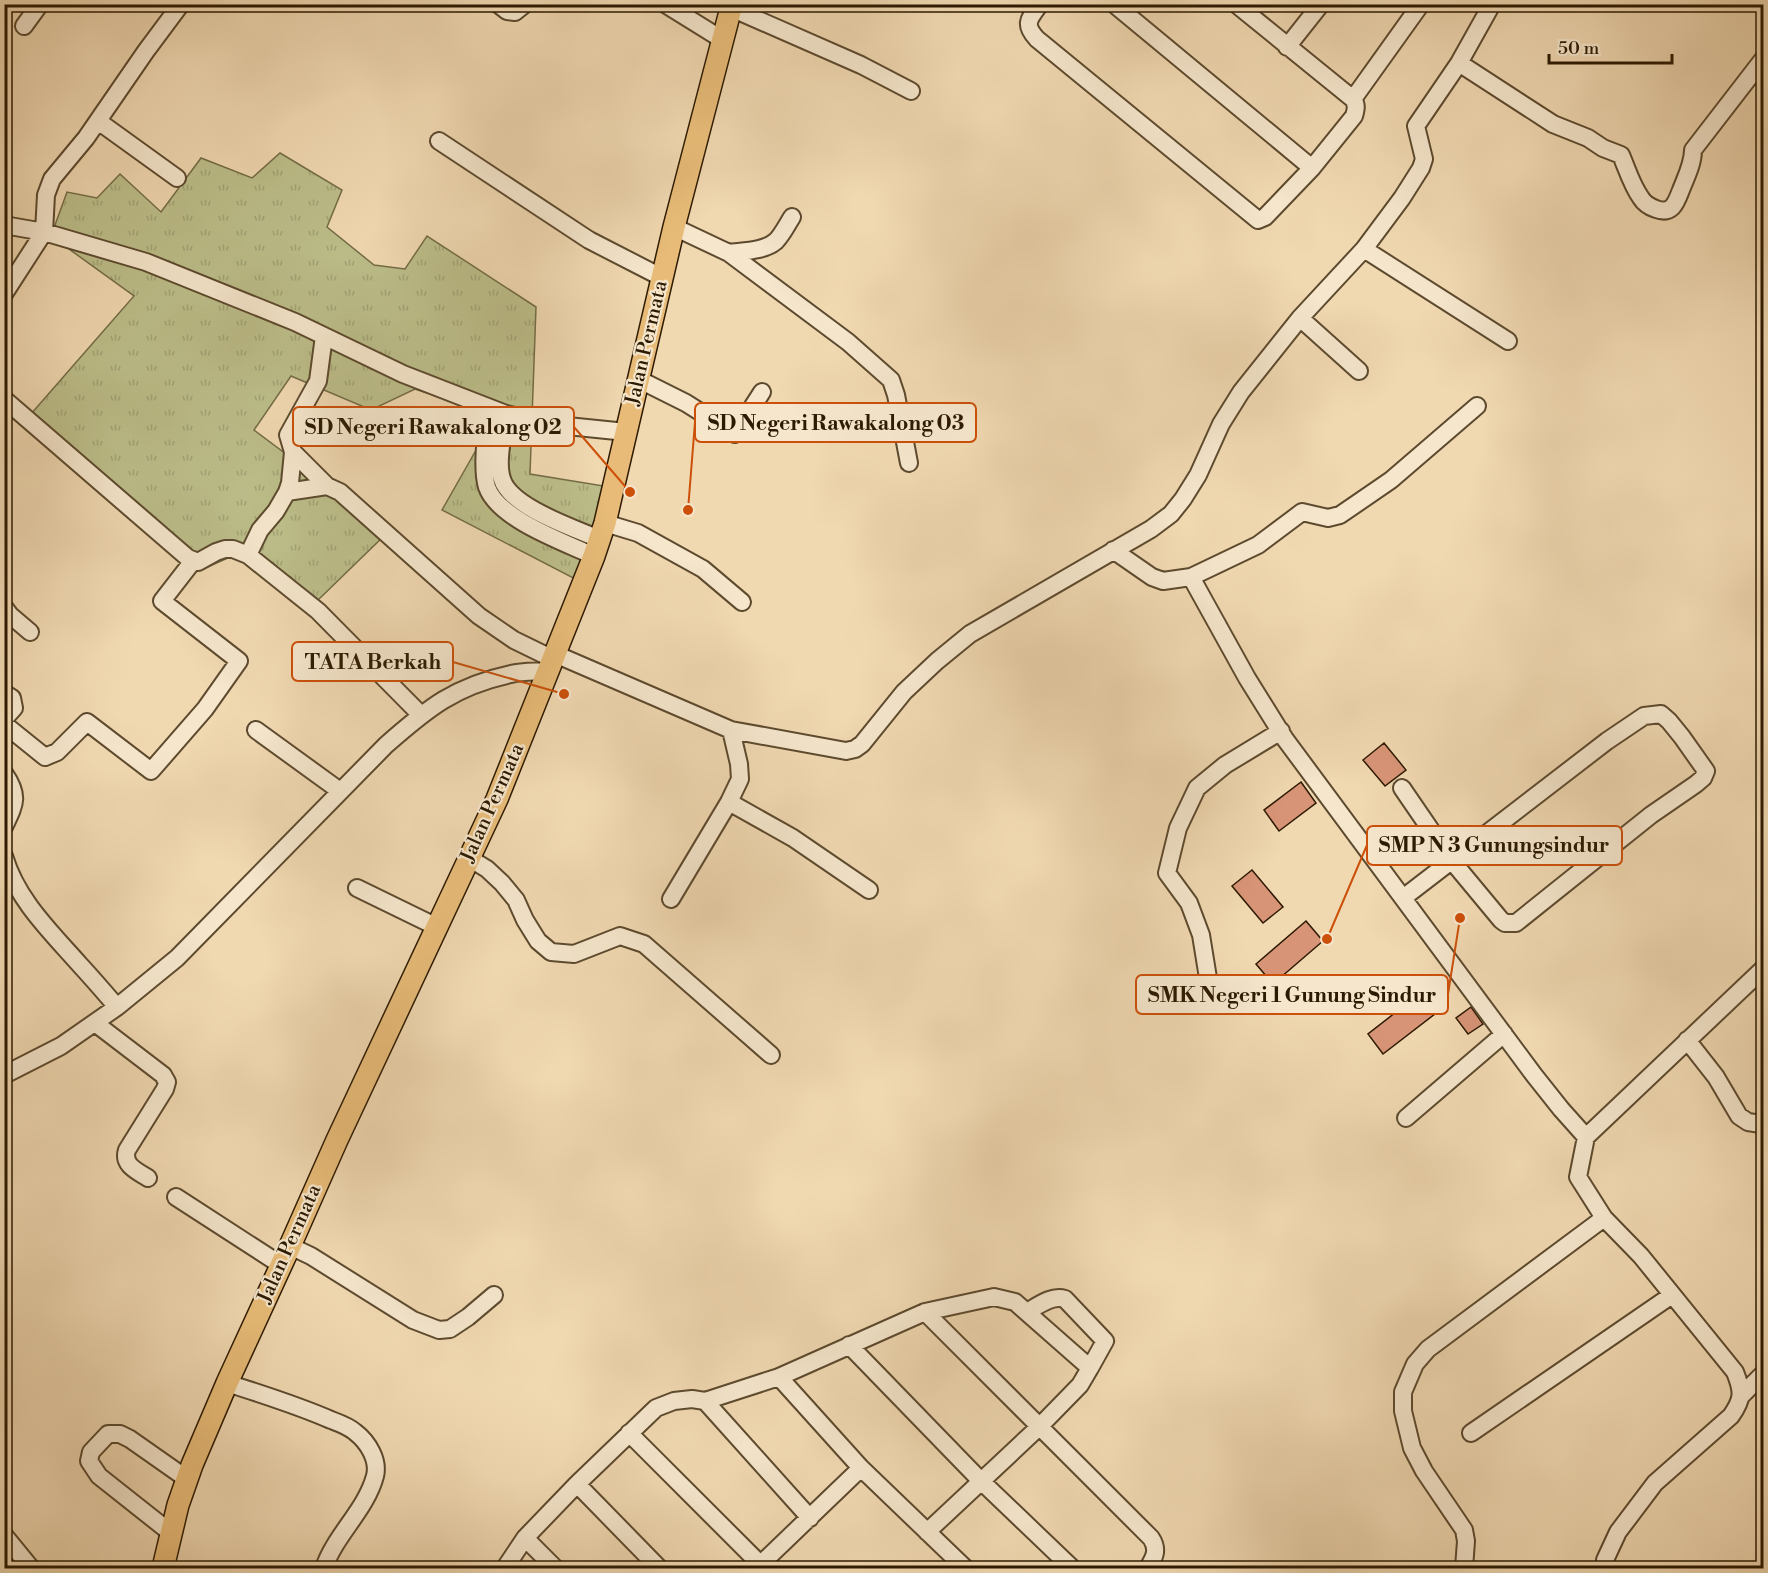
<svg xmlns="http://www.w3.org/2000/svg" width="1768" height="1573" font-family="'Libre Bodoni',serif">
<defs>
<pattern id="grass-tufts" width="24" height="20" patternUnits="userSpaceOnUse" patternTransform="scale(1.5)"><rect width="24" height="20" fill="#bcbe8a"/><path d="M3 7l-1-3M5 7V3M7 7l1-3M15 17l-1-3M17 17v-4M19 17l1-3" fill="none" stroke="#a2a375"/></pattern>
</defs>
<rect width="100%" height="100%" fill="#f0d8b1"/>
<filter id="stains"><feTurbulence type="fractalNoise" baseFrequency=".00333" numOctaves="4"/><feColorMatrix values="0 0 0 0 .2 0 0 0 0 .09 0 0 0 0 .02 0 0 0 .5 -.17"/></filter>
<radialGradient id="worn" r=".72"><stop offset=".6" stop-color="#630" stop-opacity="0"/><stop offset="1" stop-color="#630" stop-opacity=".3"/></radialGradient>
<path fill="url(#grass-tufts)" stroke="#746c46" stroke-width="1.5" d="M280 153 342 190 327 227 374 265 405 269 427 236 536 307 530 474 610 487 579 581 442 510 488 429 463 405 415 389 371 410 291 376 254 430 389 531 318 600 250 548 203 569 31 414 134 296 51 236 67 192 97 198 120 174 161 212 201 158 252 178Z"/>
<path fill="#d89477" stroke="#2c1a02" stroke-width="1.5" d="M1384 743 1406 770 1385 786 1363 760Z
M1301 782 1316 803 1279 831 1264 810Z
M1252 870 1283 907 1263 923 1232 886Z
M1306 921 1323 941 1273 984 1256 964Z
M1428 987 1444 1007 1383 1054 1368 1034Z
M1471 1007 1483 1024 1468 1034 1456 1018Z"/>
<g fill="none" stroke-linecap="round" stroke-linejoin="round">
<g stroke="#5d4a2e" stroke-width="20">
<path id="minor" d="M498 4 507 11 515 12 525 4
M665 4 723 40
M1040 4C1029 19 1023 24 1037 39L1258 220 1265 217 1312 168 1354 116C1356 109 1357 105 1353 99L1421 4
M1114 4 1312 168
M1236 4 1353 99
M731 8 861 65 911 91
M24 26 40 4
M1287 47 1321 4
M1459 63 1553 124 1588 138 1603 148 1621 155C1627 169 1632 186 1641 198 1644 203 1650 207 1656 209 1672 215 1676 203 1681 190 1686 177 1693 164 1693 150L1764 58
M98 121 177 178
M439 141 589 240 663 278
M4 225 44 232 146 262 295 322 403 374 506 414 548 424 626 432
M674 227 729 253 848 342 891 380 896 395 909 463
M1364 249 1508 341
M729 253C744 251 765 251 776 241 782 235 787 225 792 217
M4 294 44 232 46 195 52 179 86 138 146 51 181 4
M1300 318 1359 371
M324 336 318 381 288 435 293 452 327 486
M638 379 686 403 735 434 762 392
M4 399 188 558 198 562 216 552 225 549H233L248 555 318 611 420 714
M488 408C487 429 481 468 487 487 498 519 564 542 594 556
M506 414C504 432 496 461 502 479 510 507 574 528 599 539
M287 492 290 483 293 452
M605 523 638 533 703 569 742 602
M1113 550 1152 577 1163 581 1191 577 1247 678 1285 739 1534 1075 1561 1109 1586 1137
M248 555 260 530 276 511 287 492 327 486 340 492 479 616 514 640 553 659
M1191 577 1258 545 1302 512 1328 518 1340 515 1391 480 1477 406
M4 607 10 615 30 632
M555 654 731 730 846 751 855 749 862 744 904 692 937 661 970 634 1151 529 1171 514 1183 499 1198 475 1221 424 1241 392 1300 318 1364 249 1402 198 1421 168 1424 159 1416 126 1459 63 1492 4
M4 693 12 698 14 708 4 719
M4 724 45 757 57 752 87 722 151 771 205 709 239 661 162 601 193 561
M256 730 340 791
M4 773C20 796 15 804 4 827
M1402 788 1452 861 1501 920 1505 923H1516L1651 815 1696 784 1703 778 1706 771 1682 737 1669 721 1661 714 1644 716 1607 741 1403 898
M729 802 793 838 869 890
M4 856C17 900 50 931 80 965 93 979 105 993 117 1007
M469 858 487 869 502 883 516 900 525 920 538 941 551 952 574 954 620 936 644 944 771 1055
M357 888 437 927
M671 899 729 802 740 779 739 764 731 730
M1208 978 1201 935 1189 903 1167 873 1178 828 1197 788 1225 765 1281 731
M95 1023 163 1075 167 1082 165 1089 127 1150C122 1165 137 1171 148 1178
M1687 1040 1716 1077 1739 1116 1748 1122 1761 1124 1764 1127
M4 1075 61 1046 117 1007 177 958 386 745C428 708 455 686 511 674 523 671 536 672 548 671
M1406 1118 1504 1034
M176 1197 281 1265
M290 1246 311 1256 413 1320 439 1330 450 1329 468 1317 494 1295
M925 1312 1151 1538C1159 1550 1154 1558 1148 1568
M1027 1312C1039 1305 1052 1295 1065 1299L1105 1341 1090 1368
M849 1345 980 1480 1072 1568
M779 1377 861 1468 965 1568
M227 1383C261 1394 297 1405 331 1420 339 1423 348 1426 355 1432 368 1442 379 1460 375 1476 366 1510 335 1535 324 1568
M1741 1396 1764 1373
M705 1401 810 1518
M629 1433 764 1568
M1471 1433 1672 1295
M577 1484 659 1568
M171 1533 99 1476 89 1461 91 1452 108 1434H120L130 1439 187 1479
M4 1535 31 1568
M525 1538 555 1568
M760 1565 861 1468
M505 1568 525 1538 577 1484 656 1408 674 1401 692 1399 705 1401 779 1377 925 1312 994 1297 1015 1302 1090 1368 1080 1385 1039 1427 927 1532
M1464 1568 1466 1541 1464 1530 1424 1471 1412 1448 1403 1411V1392L1415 1364 1428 1349 1604 1218
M1605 1568V1560L1618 1532 1655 1483 1731 1416C1743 1399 1743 1392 1735 1372L1641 1256 1604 1218 1578 1177 1586 1137 1764 968"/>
</g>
<g stroke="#2c1a02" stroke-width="24">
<path id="major" d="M163 1568 178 1505 192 1465 227 1383 290 1246 337 1140 497 799 594 556 605 523 674 227 732 4"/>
</g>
<use href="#minor" stroke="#f5e6cc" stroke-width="16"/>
<use href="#major" stroke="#e8bc78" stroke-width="21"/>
</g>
<g text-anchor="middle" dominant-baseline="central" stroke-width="4.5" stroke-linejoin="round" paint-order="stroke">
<g font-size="20" fill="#2c1a02" stroke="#f5e6cc">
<text transform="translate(647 343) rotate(-77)">Jalan Permata</text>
<text transform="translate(493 803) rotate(-66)">Jalan Permata</text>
<text transform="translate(290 1244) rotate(-66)">Jalan Permata</text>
</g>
</g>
<path fill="none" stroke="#cc500a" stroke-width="2" d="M688 510L695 422M630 492L574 427M564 694L453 662M1327 939L1367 845M1460 918L1448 994"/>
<g fill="#cc500a" stroke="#f5e6cc" stroke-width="2">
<circle cx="688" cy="510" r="6"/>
<circle cx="630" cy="492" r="6"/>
<circle cx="564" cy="694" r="6"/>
<circle cx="1327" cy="939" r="6"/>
<circle cx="1460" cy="918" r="6"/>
</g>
<g fill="#f5e6cc" stroke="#cc500a" stroke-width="2">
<rect x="695" y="403" width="281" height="39" rx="6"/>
<rect x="293" y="407" width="281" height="39" rx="6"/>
<rect x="292" y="642" width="161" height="39" rx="6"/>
<rect x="1367" y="826" width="255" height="39" rx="6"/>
<rect x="1136" y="975" width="312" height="39" rx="6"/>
</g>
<g font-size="21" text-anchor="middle" font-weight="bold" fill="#2c1a02">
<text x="836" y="430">SD Negeri Rawakalong 03</text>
<text x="433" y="434">SD Negeri Rawakalong 02</text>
<text x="373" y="669">TATA Berkah</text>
<text x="1494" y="852">SMP N 3 Gunungsindur</text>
<text x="1292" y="1002">SMK Negeri 1 Gunung Sindur</text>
</g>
<rect width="1768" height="1573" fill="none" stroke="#f0d8b1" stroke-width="24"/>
<rect x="6" y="6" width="1756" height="1561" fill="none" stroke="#2c1a02" stroke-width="3"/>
<rect x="12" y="12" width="1744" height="1549" fill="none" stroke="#2c1a02" stroke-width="1.5"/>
<path d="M1549 54v9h123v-9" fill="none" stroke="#2c1a02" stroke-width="3"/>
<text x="1558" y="54" font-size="18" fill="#2c1a02" stroke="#f5e6cc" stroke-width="4.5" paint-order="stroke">50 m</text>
<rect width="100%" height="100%" filter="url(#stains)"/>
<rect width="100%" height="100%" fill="url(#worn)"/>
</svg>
